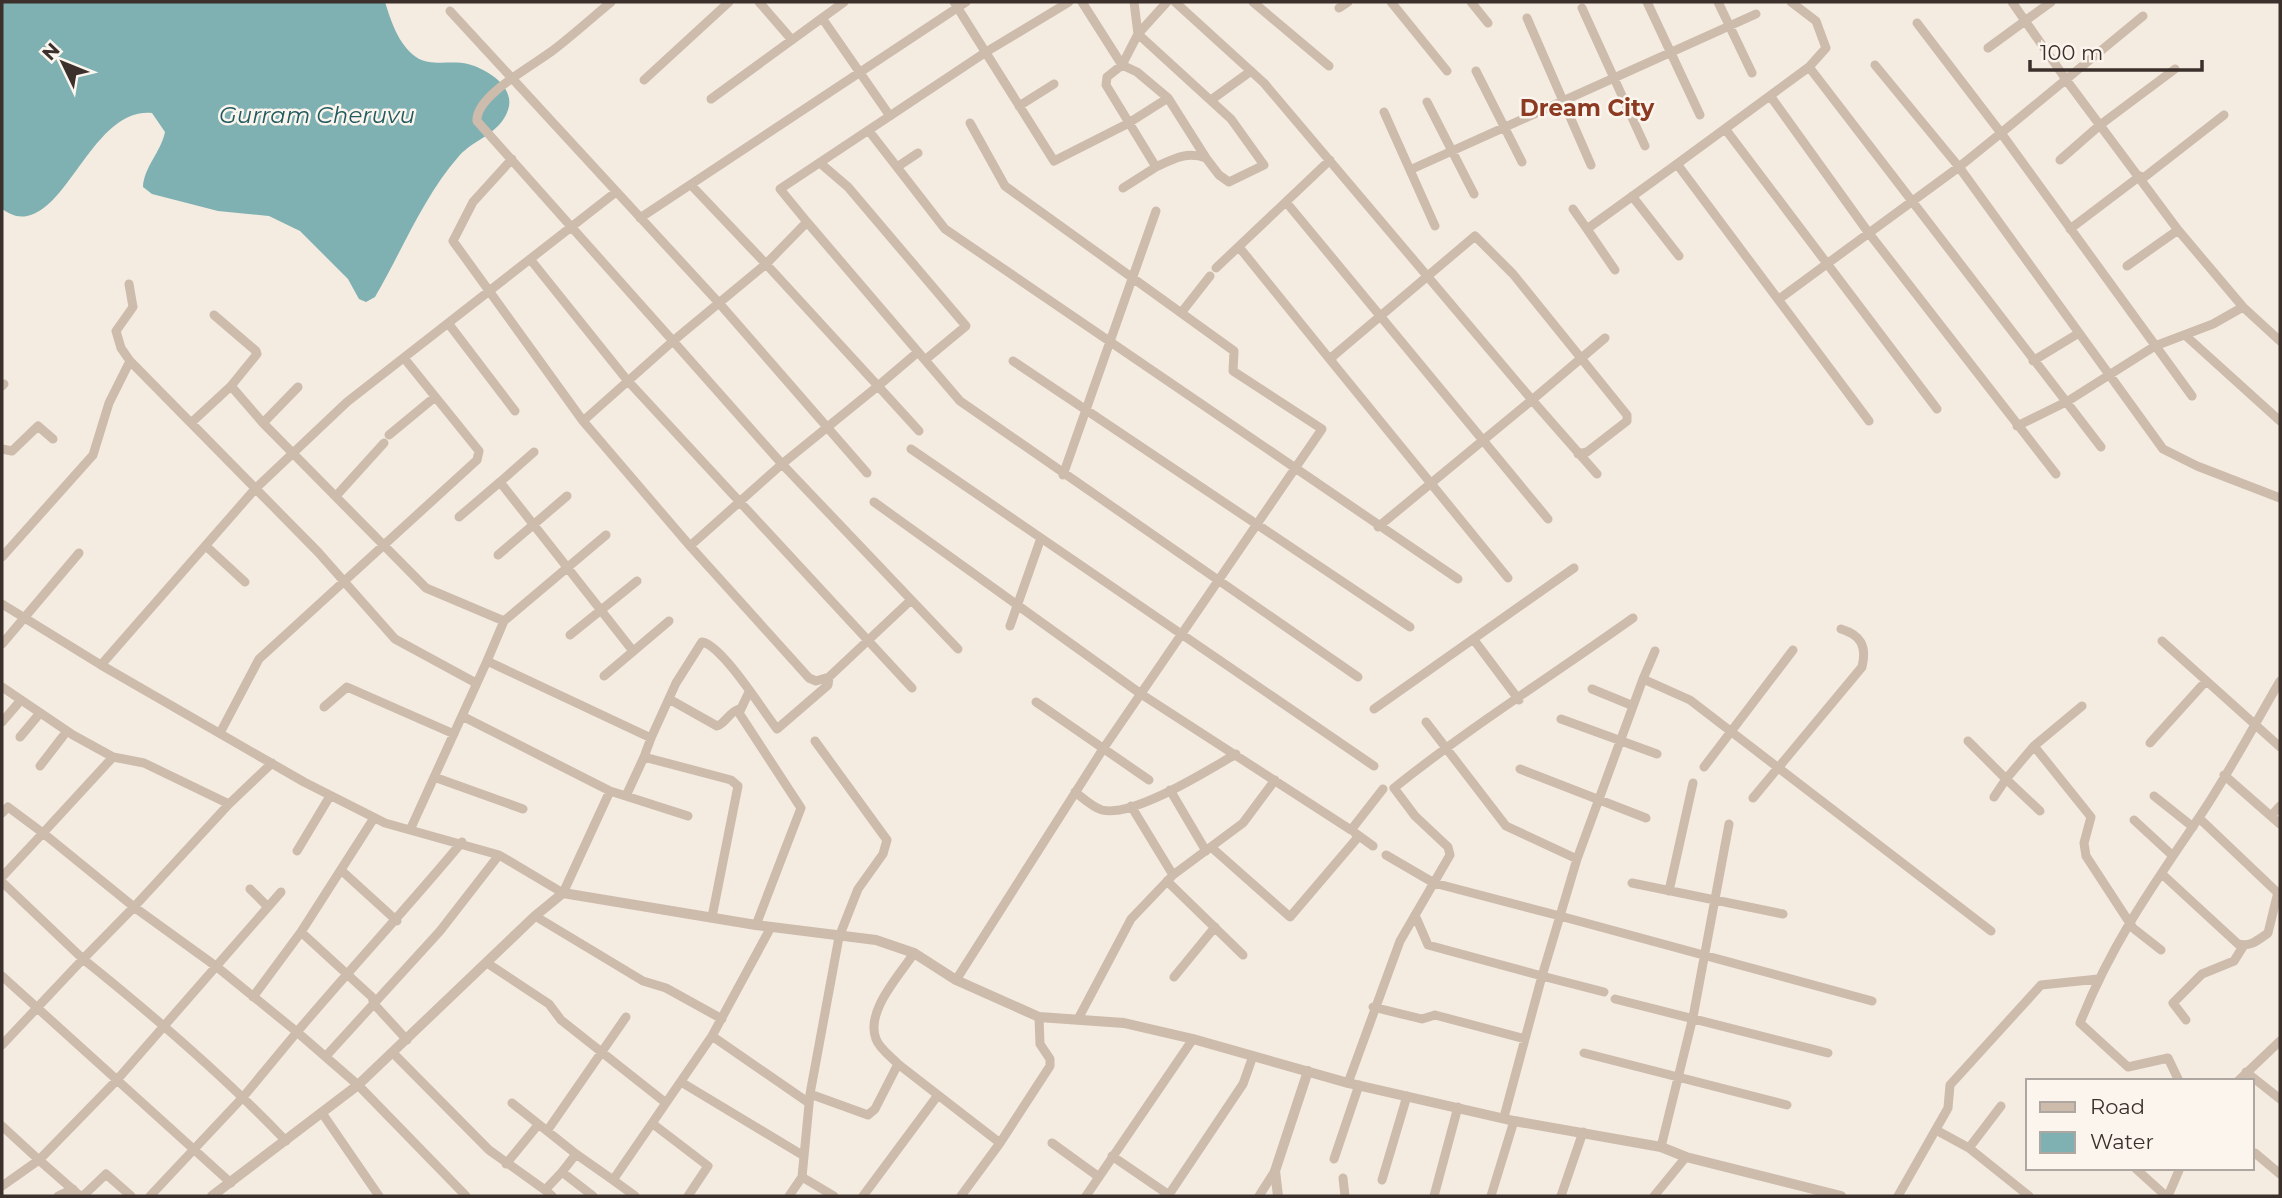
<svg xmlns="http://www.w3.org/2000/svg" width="2282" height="1198" font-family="Montserrat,sans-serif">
<rect width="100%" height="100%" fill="#f4ebe1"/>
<path fill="#7fb0b2" d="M2 2H385C391 21 398 44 416 57 430 67 451 60 468 64 487 69 516 87 508 110 499 135 475 138 459 156 423 197 402 251 375 297L366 302 359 299 348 279 300 231 269 216 218 211 152 194 143 187C144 167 161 152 165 132L152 113C95 108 70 208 27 216 17 218 10 214 2 209Z"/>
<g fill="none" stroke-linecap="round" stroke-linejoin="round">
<path stroke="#cdbbac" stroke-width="9" d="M611 2C593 17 575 33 556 48 538 63 475 95 477 121L673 341 766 264 878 386 782 464 958 649
M759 2 792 40
M954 2 1054 161 1127 124 1168 98
M1082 2 1122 65 1137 72 1168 98 1206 158C1187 151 1173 159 1156 167L1106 85 1107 77 1122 65 1138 34 1167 2
M1134 2 1138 34 1231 119 1264 165 1229 182 1219 175 1206 158
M1175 2 1264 83 1532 400 1378 527
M1253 2 1329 66
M1391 2 1447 71
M1471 2 1488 23
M1647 2 1700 115
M1718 2 1752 73
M2012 2 2067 81 2178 230 2243 307 2280 341
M1339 8 1348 2
M1582 8 1645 146
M450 11 719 303 867 473
M2143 16 2001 133 2192 396
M822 18 890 116
M1527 18 1591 165
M1988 48 2051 2
M1875 65 1959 167 2001 133 1917 23
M1809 67 2101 447
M1476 71 1522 162
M644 80 729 2
M1771 97 1868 232 2056 474
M711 99 844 2
M1211 100 1251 71
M1427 102 1474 194
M1019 106 1054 84
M1384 112 1435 226
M1726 130 1937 409
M869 131 945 229 1458 579
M512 159 473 202 453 241 583 421
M2060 160 2100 125 2175 69
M820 163 848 187 966 326 925 360
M1677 164 1809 67 1826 48 1816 21 1791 2
M897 167 918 153
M1412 169 1756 14
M2142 179 2224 115
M691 185 766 264 807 222 780 189 986 52 1069 2
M1123 188 1156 167
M1632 196 1679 256
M1286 202 1548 519
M1573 209 1587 229
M640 218 966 2
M807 222 960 401 1358 677
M2070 229 2140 176
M1239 247 1332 362
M530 259 627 380 912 688
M2127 266 2178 230
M1216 268 1330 160
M1615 270 1587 229 1677 164 1869 421
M129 284 133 307 116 331 121 348 130 361 318 552 395 639 476 683
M1779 299 1959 167 2163 449 2197 466 2280 498
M1181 313 1210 276
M214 315 256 351 257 354 231 386 263 423
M448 323 515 411
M2186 336 2280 421
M918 352 878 386 919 431
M1013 361 1410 627
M2033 361 2079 333
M2 386 4 384
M298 387 263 423 426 588 504 621
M191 423 231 386
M2017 426 2068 401 2155 346 2213 324 2243 307
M389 435 435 397
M2 449 12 451 38 426 53 439
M911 449 1374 766
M534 452 500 482 633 651
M1597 474 1532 400 1605 338
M1063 475 1156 211
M336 496 384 443
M874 502 1141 694 1351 830 1383 789
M459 517 500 482
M690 546 782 464 673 341 583 421 690 546 809 678 816 681 829 677 911 600
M207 547 245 582
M498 555 567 496
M2 557 93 455 109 403 130 361
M1508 578 1332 362V357L1475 236 1513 274 1627 415V421L1587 452 1578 454
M2 604 101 665 304 782 385 823 499 855 563 893 610 791 688 816
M1010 626 1041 538
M570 635 637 581
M1474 640 1519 700
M2162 641 2280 747
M2 644 79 553
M487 661 504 621 606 535
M101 665 255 489 347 402 616 192
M604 676 669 621
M1643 679 1655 651
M2 687 73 735 113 757
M1592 689 1631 705
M749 692 739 713 801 808 756 925
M669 699 717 726C725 724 729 712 739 709
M1036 702 1149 780
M324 707 347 687 454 734
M1374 709 1574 568
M462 716 610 791
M1561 719 1657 754
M2 722 21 700
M1426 722 1506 826 1577 859 1560 916 1872 1001
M220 733 259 659 477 460 479 451 404 358
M20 737 40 713
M651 738 676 683 702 642C722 645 763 711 777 729L828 685 829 677
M1968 741 2006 779 2034 746 2082 706
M2150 743 2206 681
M2034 746 2091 817 2084 843 2086 856 2133 928 2161 950
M40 766 67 731
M1704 767 1793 650
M1520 769 1646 818
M2224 775 2280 824
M434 777 523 809
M1170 790 1206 851
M1075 792C1083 798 1092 807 1102 810 1133 818 1208 770 1236 754
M626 796 644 757 731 780 738 786 712 917
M2154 796 2193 827
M1994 797 2006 779 2040 811
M1753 798 1862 667C1867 646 1861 635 1841 629
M1131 806 1173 875
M2 813 8 807 43 833 113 757 144 763 229 804
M2271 816 2280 806
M2199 818 2280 895
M2134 820 2173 856
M410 830 487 661 651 738 644 757
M1355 833 1373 846
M1211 847 1290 917 1359 836
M297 851 330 796
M1386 855 1434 883 1560 916 1542 976 1604 992
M1577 859 1643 679 1690 700 1991 931
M342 871 397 921
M2162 874 2238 944C2251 947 2258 940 2268 933L2278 892
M2 877 43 833 134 907 229 804 272 763
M1167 881 1243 955
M2 882 83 959 134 907 217 967 297 1032C351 968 408 907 462 842
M1632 883 1783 914
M1669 891 1693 783
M268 907 281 892
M1415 915 1428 945 1542 976 1504 1117
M535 916 643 981 666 988 722 1019
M301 932 372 997 374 1004 407 1040
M487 963 549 1004 561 1020 666 1103
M2 976 231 1183
M1174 977 1215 927
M956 980 1103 749 1322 429 1233 371 1234 351 1005 186 970 123
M253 997 301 932 374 818
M1615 999 1828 1053
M1373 1007 1422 1019 1435 1015 1525 1039
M1078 1019 1131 919 1173 875 1243 823 1275 780
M2186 1020 2173 1003 2202 974 2234 961 2244 945
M712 1036 809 1103
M2 1045 83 959C154 1016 223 1075 286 1141
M393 1053 489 1150 545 1190
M1584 1053 1787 1105
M327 1055 440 931 499 855
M898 1064C891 1057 879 1048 876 1039 865 1011 900 975 914 953
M2246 1072 2280 1099
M2179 1081 2168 1058 2128 1067 2080 1023C2111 945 2151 888 2198 819 2228 775 2253 727 2280 681
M2238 1081 2280 1041
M681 1082 804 1156
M1348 1083 1400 941 1450 855 1448 847 1415 816 1394 788C1470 727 1553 675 1633 618
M810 1094 868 1115 875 1109 898 1064 938 1095
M512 1103 576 1154
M2001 1106 1969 1148 2029 1196
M322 1113 379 1196
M653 1124 708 1166 688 1196
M2 1126 39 1160 116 1081 268 907 250 889
M1936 1130 1969 1148
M547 1131 626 1017
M1000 1143 1050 1066V1059L1040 1044 1039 1017
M1052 1143 1099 1177
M1661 1147 1693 1017 1729 824
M2255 1153 2280 1174
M1112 1156 1169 1195
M1334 1159 1359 1085
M506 1164 538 1125
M2135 1168 2166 1196
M562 1172 576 1154 613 1180
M802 1177 834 1196
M1343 1178 1345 1196
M1382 1180 1407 1096
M2 1186 39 1160 80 1196
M58 1196 73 1189
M83 1196 106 1174 131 1196
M150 1196 244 1096 297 1032 358 1085 466 1196
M552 1196 545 1190 562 1172 593 1196
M635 1196 613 1180 712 1036 771 927
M789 1196 802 1177 810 1094 839 937 858 889 883 854 887 840 815 741
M863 1196 938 1095 1000 1143 961 1196
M1086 1196 1193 1039
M1168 1196 1243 1084 1253 1056
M1259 1196 1275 1171
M1434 1196 1458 1107
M1491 1196 1514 1121
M1561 1196 1583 1132
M1654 1196 1686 1157
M1898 1196 1948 1108 1950 1085 2041 985 2098 979
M2168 1196 2180 1168"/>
<path stroke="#cdbbac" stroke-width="10" d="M212 1196 358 1085 535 916 563 893 756 925 876 940 914 953 956 980 1039 1017 1124 1023 1193 1039 1348 1083 1514 1121 1661 1147 1686 1157 1841 1196
M1278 1196 1275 1171 1308 1071"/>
</g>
<g text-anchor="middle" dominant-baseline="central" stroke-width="5" stroke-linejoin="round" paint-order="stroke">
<g font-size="23" font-weight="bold" fill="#8c3b22" stroke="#fbf5ee">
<text x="1587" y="108">Dream City</text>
</g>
<g font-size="23" font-style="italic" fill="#1f5a5e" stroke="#fbf5ee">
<text x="317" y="115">Gurram Cheruvu</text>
</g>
</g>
<rect width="2282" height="1198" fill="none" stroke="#3b302b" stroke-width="7"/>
<rect x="2026" y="1079" width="228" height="91" fill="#fbf5ee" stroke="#aea6a0" stroke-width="2"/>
<rect x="2040" y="1102" width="35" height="10" fill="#cdbbac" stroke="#aea6a0" stroke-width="2"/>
<text x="2090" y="1114" font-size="21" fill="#3b302b">Road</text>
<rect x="2040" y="1132" width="35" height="21" fill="#7fb0b2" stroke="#aea6a0" stroke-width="2"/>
<text x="2090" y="1149" font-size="21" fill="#3b302b">Water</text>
<g transform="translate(63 63) rotate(313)" stroke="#fbf5ee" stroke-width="5" paint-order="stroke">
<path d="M0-5L12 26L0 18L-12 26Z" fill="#3b302b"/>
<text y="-10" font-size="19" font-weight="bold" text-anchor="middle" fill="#3b302b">N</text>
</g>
<path d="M2030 60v10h172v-10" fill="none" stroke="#3b302b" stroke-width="3.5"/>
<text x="2040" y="60" font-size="21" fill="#3b302b" stroke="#fbf5ee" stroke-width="5" paint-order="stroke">100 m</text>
</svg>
